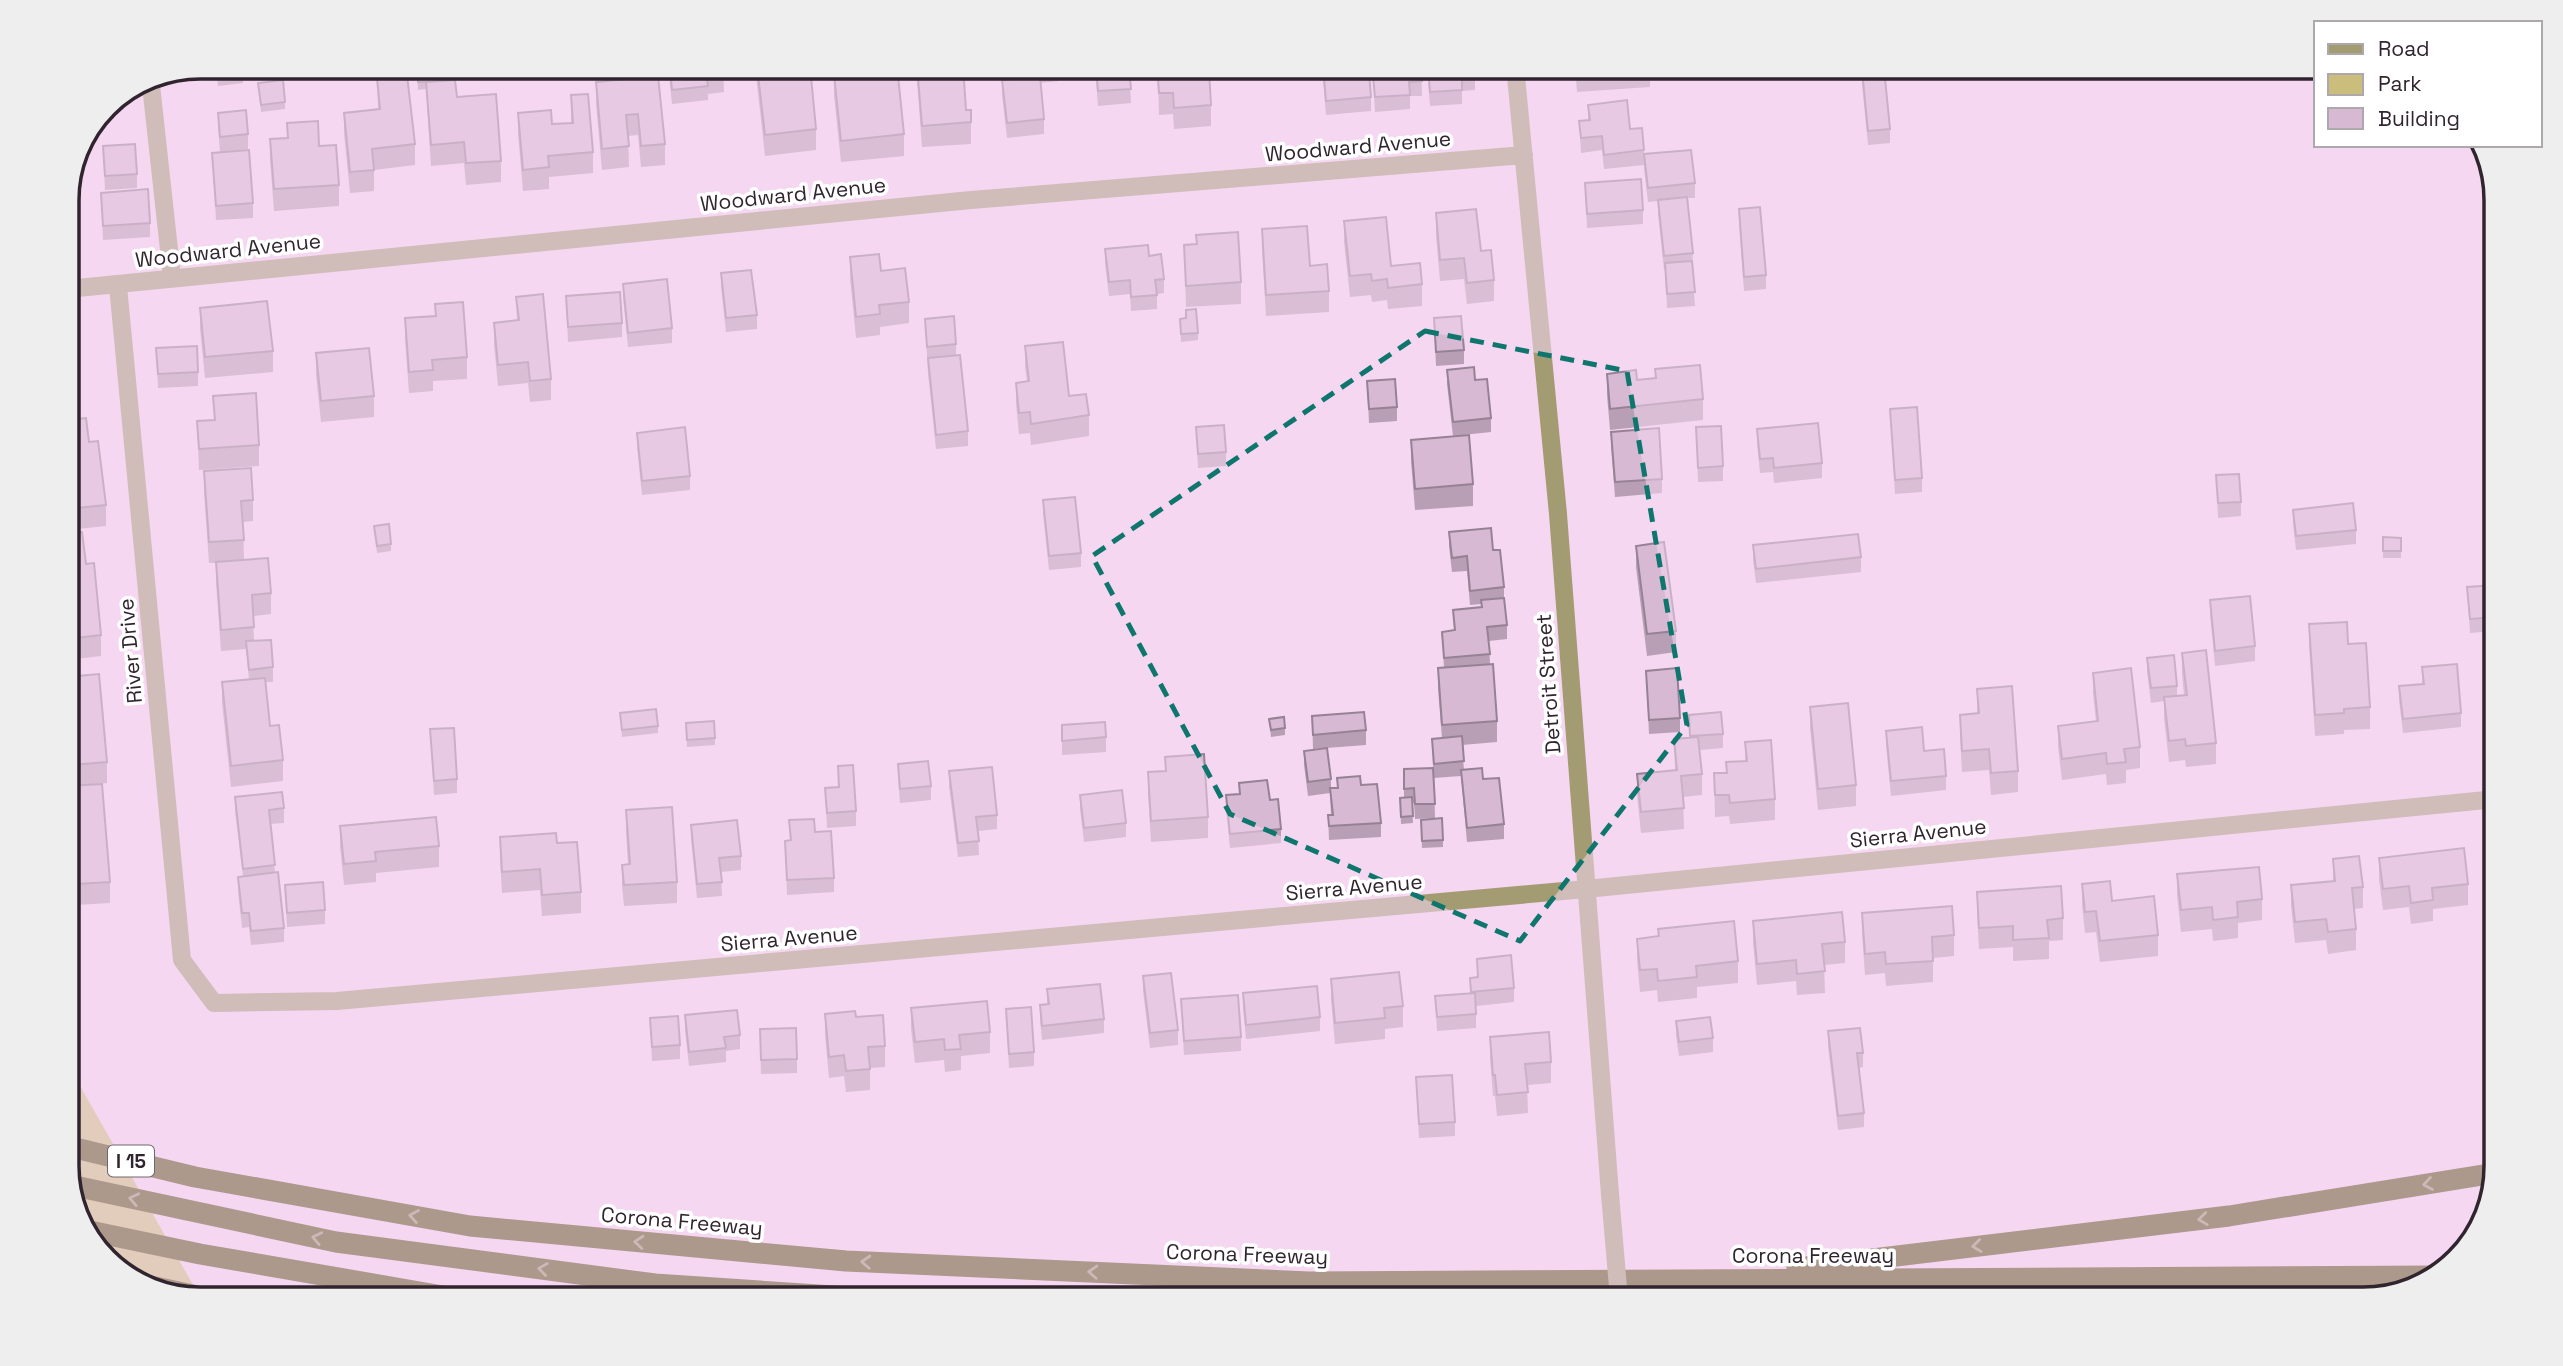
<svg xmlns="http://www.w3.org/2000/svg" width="2563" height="1366" font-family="'Space Grotesk',sans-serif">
<rect width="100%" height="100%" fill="#f5d7f1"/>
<path fill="#cbbe7c" d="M67 1063 201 1299 140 1286 89 1240 67 1176Z"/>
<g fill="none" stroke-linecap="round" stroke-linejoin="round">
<path stroke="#a39c73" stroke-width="18" d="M1515 66 1558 514 1610 1194
M150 76 172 277
M118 286 182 960 214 1003 337 1001 1586 889 2496 799
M67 289 971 200 1524 155"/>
<path stroke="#554c13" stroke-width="21" d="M67 1146 195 1177 470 1226 846 1261 1309 1282 2435 1276
M70 1185 336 1242 655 1284 879 1299
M85 1230 200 1254 460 1299
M1797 1268 2229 1216 2495 1173
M137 1283 211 1299"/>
<path stroke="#a39c73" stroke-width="18" d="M1610 1194 1619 1299"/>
</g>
<path fill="#b99fb5" d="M216 66H259V71L243 72V83L218 86Z
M417 66H437L439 81 457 97 501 161V182L466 185 464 163 431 166 426 89 418 90Z
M668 66H723L724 92 708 94V100L672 104Z
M755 66H810L816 129V150L765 156Z
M866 66H897L904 134V156L841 162 834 96V75L866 72Z
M916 66H963L966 110 971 122V144L922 147Z
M1016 66H1059V81L1040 83 1044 119V134L1007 138 1002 95V80L1037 77 1036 71 1017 73Z
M1095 66H1129L1131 103 1098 106Z
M1163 66H1199V70L1211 105V126L1174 129 1173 114 1159 115 1158 79H1164Z
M1322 66 1371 97V111L1326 115Z
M1372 66H1421L1422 96H1410V109L1375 112Z
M1427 66H1475V90L1462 91V104L1430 106Z
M1575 66H1650V87L1577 92Z
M1679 66H1714V69L1680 72Z
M1745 66H1789V68L1746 72Z
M1862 70 1890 129V143L1868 145 1862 84Z
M658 76 665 144V165L641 167 638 135 628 136 629 167 602 170 596 104V82Z
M377 78 415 144V165L374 170V191L350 193 344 134V113L378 109Z
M258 83 285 102V109L261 112Z
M571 95 593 152V173L549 177V189L523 191 518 134V113L552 124 571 123Z
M1588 105 1630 129 1644 150V165L1604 169 1602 150 1581 153 1579 121 1588 120Z
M218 113 248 134V149L220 152 218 127Z
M287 123 319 146 339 185V206L274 211 270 160V139L287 138Z
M103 146 137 174V188L105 190Z
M212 153 253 203V218L216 220Z
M1644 154 1695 183V198H1688L1693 253 1692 267 1695 306 1667 308 1665 270H1664L1658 214V201L1648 202 1644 169Z
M1585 183 1643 210V224L1587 228Z
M101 193 150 223V237L103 240Z
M1739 209 1766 275V289L1744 291 1739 223Z
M1436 213 1481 251 1494 280V301L1467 304 1464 279 1440 281 1436 235Z
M1344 221 1391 266 1422 284V306L1388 309 1387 300 1372 302 1371 295 1350 297 1344 242Z
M1262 229 1310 266 1329 291V312L1266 316 1262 250Z
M1196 235 1241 282V304L1186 307 1184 245 1196 244Z
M1105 249 1149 256 1164 279V293L1157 294V309L1131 311 1130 294 1109 296 1105 263Z
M850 257 881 271 909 302V323L880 327V335L856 338 850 278Z
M721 273 757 315V329L726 332 721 287Z
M623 284 672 328V343L628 347 623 298Z
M566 296 622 323V337L568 342Z
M516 297 551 379V400L530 402 528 383 498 386 494 344V323L517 321Z
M435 304 467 357V379L433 381V391L409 393 405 339V318L435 316Z
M200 308 273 351V372L205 378 200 329Z
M1186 310 1198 333V340L1181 342 1180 319 1186 318Z
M1434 318 1464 350V364L1436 366Z
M925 319 956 344V355L968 431V446L936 449 928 373Z
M1025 346 1069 396 1089 415V436L1031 445 1030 433 1019 434 1016 404V383L1027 381 1025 367Z
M156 348 198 372V386L158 388Z
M316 353 374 396V417L321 422 316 375Z
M1655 369 1703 399V420L1610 430 1607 395V374L1637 380 1655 378Z
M1447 370 1475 380 1491 418V432L1453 436 1447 384Z
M1367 381 1397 407V421L1369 423Z
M213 396 259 445V466L199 470 197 421 214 420Z
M1890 409 1922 478V492L1895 494Z
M67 420 89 442 106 505V526L67 530Z
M1196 427 1226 452V466L1198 468Z
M1696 427 1723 466V481L1698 482Z
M1757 429 1822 463V478L1774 483 1773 472 1760 473 1757 443Z
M1611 432 1662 479V493L1615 497 1611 446Z
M637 433 690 476V490L642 495 637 447Z
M1411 440 1473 484V506L1415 510 1411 461Z
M204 471 253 500V521L243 522 244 560 271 593V614L253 616 254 641 273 667V682H265L270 726 283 760V781L231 787 222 703V682L249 679 246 649 221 651 216 583V563H209L204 492Z
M2216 475 2241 502V516L2218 518Z
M1043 500 1081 553V567L1049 570 1043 514Z
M2293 510 2356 530V544L2296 550 2293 524Z
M374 526 391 544V551L377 553Z
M1449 532 1493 550 1504 587V598L1507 625V639L1489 641 1490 664 1497 721V742L1462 745 1464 770 1483 779 1504 824V839L1467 842 1461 776 1434 778 1435 818 1415 819 1414 803H1412L1413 823 1401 824 1400 798H1404V769L1433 768 1432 739 1442 738 1438 689V668H1444L1442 632 1454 631 1453 610 1481 607V604L1470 605 1467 571 1452 572 1449 546Z
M67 533 86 564 101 635V656L67 660Z
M2383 537 2401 538V558H2383Z
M1753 545 1861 557V572L1756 583 1753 560Z
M1636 546 1676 631V652L1647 656 1636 567Z
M2496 585V631L2470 633 2467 587Z
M2210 600 2255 646V661L2215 666 2210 614Z
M2309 624 2348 644 2370 707V729L2344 730V734L2315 736 2309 645Z
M2182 653 2216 743V764L2186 767 2185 760 2169 762 2164 718V701L2151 703 2147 672V658L2177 686V696L2184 695 2182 674Z
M2422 667 2461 713V727L2403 733 2399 700V686L2422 684Z
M1646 671 1680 718V732L1649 734Z
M2093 673 2140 747V768L2126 770V783L2107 785 2106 774 2062 780 2058 747V726L2096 721 2093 694Z
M67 677 107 762V783L78 786 110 882V903L76 905 75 884H67V786H71L68 750H67Z
M1977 689 2018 771V792L1991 795 1989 770 1962 772 1960 736V715L1977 714Z
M1810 707 1856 785V806L1818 810 1810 728Z
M620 713 658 726V733L622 737Z
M1689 715 1723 734V748L1700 750 1702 774V795L1683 797 1684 829 1641 833 1637 795V774L1675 770 1674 739 1689 738Z
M1312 716 1366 730V745L1313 749Z
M1269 719 1285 728V735L1271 737Z
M714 721 715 745 687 747 686 723Z
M1062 725 1106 737V752L1062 755Z
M430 729 457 779V793L434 795Z
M1886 731 1924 751 1946 776V790L1891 796 1886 745Z
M1745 742 1775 799V820L1730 824 1729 816 1715 817 1714 773H1726V762L1745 761Z
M1304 751 1331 779V788H1337V778L1361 785 1381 823V837L1329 840 1328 815H1331L1330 793 1308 796 1304 765Z
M1165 757 1208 817V838L1151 842 1148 793V772L1165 771Z
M898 764 931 786V800L900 803 898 778Z
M838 766 856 811V826L827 828 825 788 838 787Z
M949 771 997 815V829L978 831 979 855 958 857 949 786Z
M1239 783 1270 800 1281 829V843L1230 848 1226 810V795L1239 794Z
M1080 795 1126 823V837L1084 842 1080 809Z
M235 797 284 808V823L270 824 275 872 284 928V942L251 945 249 927 242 928 238 891V877L243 876 235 811Z
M626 810 677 882V903L624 906 622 886V865L628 864 626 831Z
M789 820 815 832 834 878V892L787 895 785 841 790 840Z
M691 825 741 856V870L721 872 722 896 697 898 691 839Z
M340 826 439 846V867L376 873V882L344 885 340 847Z
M1421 827 1443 840V847L1422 848Z
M500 837 557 843 581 892V913L542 916 540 890 502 893 500 858Z
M2496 845V897L2487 898 2484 867V846Z
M2379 858 2468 884V905L2433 909V921L2411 924 2409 907 2383 910 2379 879Z
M2333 859 2363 887V908L2354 909 2356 929V950L2328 954 2326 940 2295 943 2291 906V885L2333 881Z
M2177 874 2262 899V920L2238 923V938L2213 941 2212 929 2181 932 2177 895Z
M2082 884 2112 901 2158 935V956L2100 962 2096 932 2085 933 2082 905Z
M285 885 325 910V924L287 927Z
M1977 892 2063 918V940L2049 941V959L2013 961V947L1979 949 1977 913Z
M1862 913 1954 935V956L1933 958V982L1886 986 1885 973 1865 975 1862 934Z
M1753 921 1845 942V963L1824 965 1825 993 1797 995 1796 981 1757 985 1753 943Z
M1658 929 1738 961V983L1697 987V998L1658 1002 1657 990 1640 992 1637 960V939L1658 936Z
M1477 959 1514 988V1002L1476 1006V1028L1437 1031 1435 996 1470 994V978L1477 977Z
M1143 976 1178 1030V1045L1150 1048 1143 991Z
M1331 979 1403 1006V1027L1385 1029V1039L1335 1044 1331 1000Z
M1047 989 1104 1019V1033L1042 1040 1040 1020V1005H1047Z
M1243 993 1320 1017V1031L1246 1039 1243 1007Z
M1181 999 1241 1037V1051L1184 1055Z
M911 1008 990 1032V1053L961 1056V1070L945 1072 944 1060 915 1063 911 1029Z
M1006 1009 1034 1052V1066L1009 1068Z
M825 1014 856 1017 885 1046V1067L870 1068V1090L846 1092 844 1076 829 1078 825 1035Z
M685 1015 740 1035V1049L726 1051V1062L689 1066 685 1030Z
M650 1018 680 1045V1059L652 1061Z
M1676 1021 1713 1038V1052L1679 1056 1676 1035Z
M760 1029 797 1059V1073L761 1074Z
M1828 1031 1863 1053V1067L1858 1068 1864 1113V1127L1838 1130 1828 1046Z
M1490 1037 1551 1062V1083L1527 1085 1528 1113 1497 1116 1495 1096H1493L1490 1058Z
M1416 1077 1455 1122V1136L1419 1138Z"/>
<path fill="#d7b9d3" stroke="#968294" stroke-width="2" d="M217 66H242L243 69 218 72Z
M417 66H437L439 81 418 82Z
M670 66H723L724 78 707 80 708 86 672 90Z
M757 66H810L816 129 765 135Z
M866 66H897L904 134 841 141 834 75 867 72Z
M917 66H963L966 110H971V122L922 126Z
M1038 66H1059V67L1038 69Z
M1096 66H1129L1131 89 1098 91Z
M1165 66H1199V70H1209L1211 105 1174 108 1173 93H1159L1158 79H1165Z
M1323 66H1356L1357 73 1369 72 1371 97 1326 101Z
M1372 66H1421L1422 81 1409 82 1410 95 1375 97Z
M1428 66H1475V76L1462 77V90L1430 92Z
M1576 66H1650V72L1577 77Z
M1884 68 1890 129 1868 131 1862 70Z
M407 75 415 144 372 149 374 170 350 172 344 113 380 109 377 78Z
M658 76 665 144 641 146 638 114 626 115 629 146 602 149 596 82Z
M1040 76 1044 119 1007 123 1002 80Z
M283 80 285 102 261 105 258 83Z
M455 80 457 97 496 94 501 161 466 163 464 142 431 145 426 82Z
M588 94 593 152 548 156 549 167 523 170 518 113 551 110 552 124 573 123 571 95Z
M1627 100 1630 129 1642 128 1644 150 1604 155 1602 136 1581 138 1579 121 1590 120 1588 105Z
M246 110 248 134 220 137 218 113Z
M318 121 319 146 336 145 339 185 274 189 270 139 288 138 287 123Z
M135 144 137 174 105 176 103 146Z
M249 150 253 203 216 206 212 153Z
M1691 150 1695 183 1648 188 1644 154Z
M1641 179 1643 210 1587 214 1585 183Z
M148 189 150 223 103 226 101 193Z
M1687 197 1693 253 1664 256 1658 200Z
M1760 207 1766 275 1744 277 1739 209Z
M1476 209 1481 251 1491 250 1494 280 1467 283 1464 258 1440 260 1436 213Z
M1386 217 1391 266 1420 263 1422 284 1388 288 1387 279 1372 281 1371 274 1350 276 1344 221Z
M1307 226 1310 266 1327 264 1329 291 1266 295 1262 229Z
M1238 232 1241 282 1186 286 1184 245 1197 244 1196 235Z
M1148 245 1149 256 1161 254 1164 279 1155 280 1157 295 1131 297 1130 280 1109 282 1105 249Z
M879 254 881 271 905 268 909 302 879 305 880 314 856 317 850 257Z
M1692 261 1695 292 1667 294 1665 263Z
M751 270 757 315 726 318 721 273Z
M667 279 672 328 628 333 623 284Z
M620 292 622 323 568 327 566 296Z
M543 294 551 379 530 381 528 362 498 365 494 323 519 320 516 297Z
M267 301 273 351 205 357 200 308Z
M463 302 467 357 432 360 433 370 409 372 405 318 436 316 435 304Z
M1196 309 1198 333 1181 334 1180 319 1186 318V310Z
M954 316 956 344 927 347 925 319Z
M1461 316 1464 350 1436 352 1434 318Z
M1063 342 1069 396 1086 394 1089 415 1031 424 1030 412 1019 413 1016 383 1029 381 1025 346Z
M197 346 198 372 158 374 156 348Z
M369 348 374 396 321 401 316 353Z
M960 355 968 431 936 435 928 358Z
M1700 365 1703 399 1610 409 1607 374 1636 370 1637 380 1656 378 1655 369Z
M1474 367 1475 380 1487 379 1491 418 1453 422 1447 370Z
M1395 379 1397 407 1369 409 1367 381Z
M256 393 259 445 199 449 197 421 215 420 213 396Z
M1917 407 1922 478 1895 480 1890 409Z
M86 418 89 442 98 441 106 505 67 509V420Z
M1818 423 1822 463 1774 468 1773 458 1760 459 1757 429Z
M1224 425 1226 452 1198 454 1196 427Z
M1721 426 1723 466 1698 468 1696 427Z
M685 427 690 476 642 481 637 433Z
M1659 428 1662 479 1615 482 1611 432Z
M1469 435 1473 484 1415 489 1411 440Z
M251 468 253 500 241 501 244 540 209 542 204 471Z
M2239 474 2241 502 2218 503 2216 475Z
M1075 497 1081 553 1049 556 1043 500Z
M2353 503 2356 530 2296 536 2293 510Z
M389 524 391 544 377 546 374 526Z
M1491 528 1493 550H1500L1504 587 1470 591 1467 556 1452 558 1449 532Z
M82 532 86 564 94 563 101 635 67 639V533Z
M1858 534 1861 557 1756 569 1753 545Z
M2383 537 2401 538V551H2383Z
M1664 542 1676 631 1647 634 1636 546Z
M268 558 271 593 252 595 254 627 221 630 216 562Z
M2496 585V617L2470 619 2467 587Z
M2250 596 2255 646 2215 651 2210 600Z
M1504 598 1507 625 1487 627 1490 654 1444 658 1442 632 1455 630 1453 610 1482 607 1481 600Z
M2347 622 2348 644 2366 643 2370 707 2344 709V713L2315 715 2309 624Z
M271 640 273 667 249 670 246 641Z
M2206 650 2216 743 2186 746 2185 739 2169 741 2164 697 2187 695 2182 653Z
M2174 655 2177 686 2151 688 2147 658Z
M1493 664 1497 721 1442 725 1438 668Z
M2457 664 2461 713 2403 719 2399 686 2424 684 2422 667Z
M1677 668 1680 718 1649 720 1646 671Z
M2131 668 2140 747 2124 749 2126 762 2107 764 2106 753 2062 759 2058 726 2098 721 2093 673Z
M99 674 107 762 72 765 68 729H67V677Z
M265 678 270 726 279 725 283 760 231 766 222 682Z
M2012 686 2018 771 1991 773 1989 749 1962 751 1960 715 1979 713 1977 689Z
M1848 703 1856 785 1818 789 1810 707Z
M656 709 658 726 622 730 620 713Z
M1364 712 1366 730 1313 735 1312 716Z
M1721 712 1723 734 1690 736 1689 715Z
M1284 717 1285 728 1271 730 1269 719Z
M714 721 715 738 687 740 686 723Z
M1105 722 1106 737 1062 741V725Z
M1922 727 1924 751 1944 749 1946 776 1891 781 1886 731Z
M454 728 457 779 434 781 430 729Z
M1462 736 1464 761 1434 764 1432 739Z
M1698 737 1702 774 1681 776 1684 808 1641 812 1637 774 1677 770 1674 739Z
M1771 740 1775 799 1730 803 1729 795H1715L1714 773H1727L1726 762 1747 761 1745 742Z
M1327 748 1331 779 1308 782 1304 751Z
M1204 754 1208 817 1151 821 1148 772 1166 771 1165 757Z
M928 761 931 786 900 789 898 764Z
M853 765 856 811 827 813 825 788 839 787 838 766Z
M992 767 997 815 976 817 979 841 958 843 949 771Z
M1433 768 1435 804H1415L1414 788 1404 789V769Z
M1482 768 1483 779 1499 778 1504 824 1467 828 1461 770Z
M1360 776 1361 785 1377 784 1381 823 1329 826 1328 815H1333L1330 788H1338L1337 778Z
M1267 780 1270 800 1278 799 1281 829 1230 834 1226 795 1240 794 1239 783Z
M102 784 110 882 76 884 75 863H67V786Z
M1122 790 1126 823 1084 828 1080 795Z
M282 792 284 808 269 810 275 865 243 869 235 797Z
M1412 797 1413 816 1401 817 1400 798Z
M672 807 677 882 624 885 622 865 630 864 626 810Z
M436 817 439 846 375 852 376 861 344 864 340 826Z
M1442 818 1443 840 1422 841 1421 820Z
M814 819 815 832 831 831 834 878 787 880 785 841 791 840 789 820Z
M737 820 741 856 719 858 722 882 697 884 691 825Z
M556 833 557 843 577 842 581 892 542 895 540 869 502 872 500 837Z
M2496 845V876L2487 877 2484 846Z
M2464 848 2468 884 2432 888 2433 900 2411 903 2409 886 2383 889 2379 858Z
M2359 856 2363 887 2352 888 2356 929 2328 932 2326 919 2295 922 2291 885 2335 881 2333 859Z
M2259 867 2262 899 2237 902 2238 917 2213 920 2212 907 2181 910 2177 874Z
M278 872 284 928 251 931 249 913H242L238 877Z
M2110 881 2112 901 2154 896 2158 935 2100 941 2096 911 2085 912 2082 884Z
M323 882 325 910 287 913 285 885Z
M2061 886 2063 918 2047 920 2049 938 2013 940V926L1979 928 1977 892Z
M1952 906 1954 935 1932 937 1933 961 1886 964 1885 952 1865 954 1862 913Z
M1842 912 1845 942 1822 944 1825 971 1797 974 1796 960 1757 964 1753 921Z
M1734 921 1738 961 1696 966 1697 977 1658 981 1657 969 1640 970 1637 939 1659 936 1658 929Z
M1511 955 1514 988 1471 992 1470 978 1478 977 1477 959Z
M1399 972 1403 1006 1384 1008 1385 1018 1335 1023 1331 979Z
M1171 973 1178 1030 1150 1033 1143 976Z
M1100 984 1104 1019 1042 1026 1040 1005 1049 1004 1047 989Z
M1317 986 1320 1017 1246 1025 1243 993Z
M1475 993 1476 1014 1437 1017 1435 996Z
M1238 995 1241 1037 1184 1041 1181 999Z
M987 1001 990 1032 959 1035 961 1049 945 1050 944 1039 915 1042 911 1008Z
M1031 1007 1034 1052 1009 1054 1006 1009Z
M737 1010 740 1035 724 1037 726 1048 689 1052 685 1015Z
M855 1011 856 1017 883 1015 885 1046 868 1047 870 1069 846 1071 844 1055 829 1057 825 1014Z
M678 1016 680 1045 652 1047 650 1018Z
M1710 1017 1713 1038 1679 1042 1676 1021Z
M796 1028 797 1059 761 1060 760 1029Z
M1860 1028 1863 1053H1857L1864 1113 1838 1116 1828 1031Z
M1549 1032 1551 1062 1525 1064 1528 1092 1497 1095 1495 1075H1493L1490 1037Z
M1452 1075 1455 1122 1419 1124 1416 1077Z"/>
<defs><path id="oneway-chevron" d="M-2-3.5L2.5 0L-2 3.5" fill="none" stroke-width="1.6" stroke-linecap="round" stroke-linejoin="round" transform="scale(1.75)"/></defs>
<g stroke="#999471">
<use href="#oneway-chevron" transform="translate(2428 1184) rotate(171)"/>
<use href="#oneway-chevron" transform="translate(134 1199) rotate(-168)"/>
<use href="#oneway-chevron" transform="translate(414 1216) rotate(-170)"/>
<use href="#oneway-chevron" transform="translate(2203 1219) rotate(173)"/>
<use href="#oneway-chevron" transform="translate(317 1238) rotate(-168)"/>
<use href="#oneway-chevron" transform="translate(639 1242) rotate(-175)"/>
<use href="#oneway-chevron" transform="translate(1977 1246) rotate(173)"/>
<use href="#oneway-chevron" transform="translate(866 1262) rotate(-177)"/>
<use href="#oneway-chevron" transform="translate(543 1269) rotate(-172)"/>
<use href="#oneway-chevron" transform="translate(1093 1272) rotate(-177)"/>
</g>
<path d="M0 0H2563V1366H0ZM1425 331 1627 371 1687 725 1520 941 1230 814 1092 556Z" fill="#f5d7f1" fill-opacity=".55" fill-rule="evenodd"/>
<path fill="none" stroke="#0f766e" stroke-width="5" stroke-dasharray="14 9" stroke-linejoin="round" d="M1425 331 1627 371 1687 725 1520 941 1230 814 1092 556Z"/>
<g text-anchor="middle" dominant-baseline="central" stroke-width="7" stroke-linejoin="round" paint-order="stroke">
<rect fill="#fff" stroke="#6e666d" stroke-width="2" x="108" y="1145.5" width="46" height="31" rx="5"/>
<g font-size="19" font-weight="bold" fill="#30252f">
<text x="131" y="1161">I 15</text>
</g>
<g font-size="21" fill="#30252f" stroke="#fff">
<text transform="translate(1358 146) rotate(-5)">Woodward Avenue</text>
<text transform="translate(793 194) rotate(-6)">Woodward Avenue</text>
<text transform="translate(228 250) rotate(-6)">Woodward Avenue</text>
<text transform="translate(130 651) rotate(-95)">River Drive</text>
<text transform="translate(1548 684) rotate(-94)">Detroit Street</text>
<text transform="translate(1918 833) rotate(-6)">Sierra Avenue</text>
<text transform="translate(1354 887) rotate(-5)">Sierra Avenue</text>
<text transform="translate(789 938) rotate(-5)">Sierra Avenue</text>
<text transform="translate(682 1221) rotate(5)">Corona Freeway</text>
<text transform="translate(1247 1254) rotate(2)">Corona Freeway</text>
<text x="1813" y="1255">Corona Freeway</text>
</g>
</g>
<path d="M0 0H2563V1366H0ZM200 79H2363A121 121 0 0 1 2484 200V1166A121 121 0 0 1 2363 1287H200A121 121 0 0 1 79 1166V200A121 121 0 0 1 200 79Z" fill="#eee" fill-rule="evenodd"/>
<path fill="none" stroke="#30252f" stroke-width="3.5" d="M200 79H2363A121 121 0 0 1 2484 200V1166A121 121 0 0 1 2363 1287H200A121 121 0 0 1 79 1166V200A121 121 0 0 1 200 79Z"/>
<rect x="2314" y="21" width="228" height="126" fill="#ffffff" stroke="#aca8ac" stroke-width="2"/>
<rect x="2328" y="44" width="35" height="10" fill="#a39c73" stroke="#aca8ac" stroke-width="2"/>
<text x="2378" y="56" font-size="21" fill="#30252f">Road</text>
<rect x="2328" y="74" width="35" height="21" fill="#cbbe7c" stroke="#aca8ac" stroke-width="2"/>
<text x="2378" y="91" font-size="21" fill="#30252f">Park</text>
<rect x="2328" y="108" width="35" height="21" fill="#d7b9d3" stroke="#aca8ac" stroke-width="2"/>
<text x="2378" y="126" font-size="21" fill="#30252f">Building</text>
</svg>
